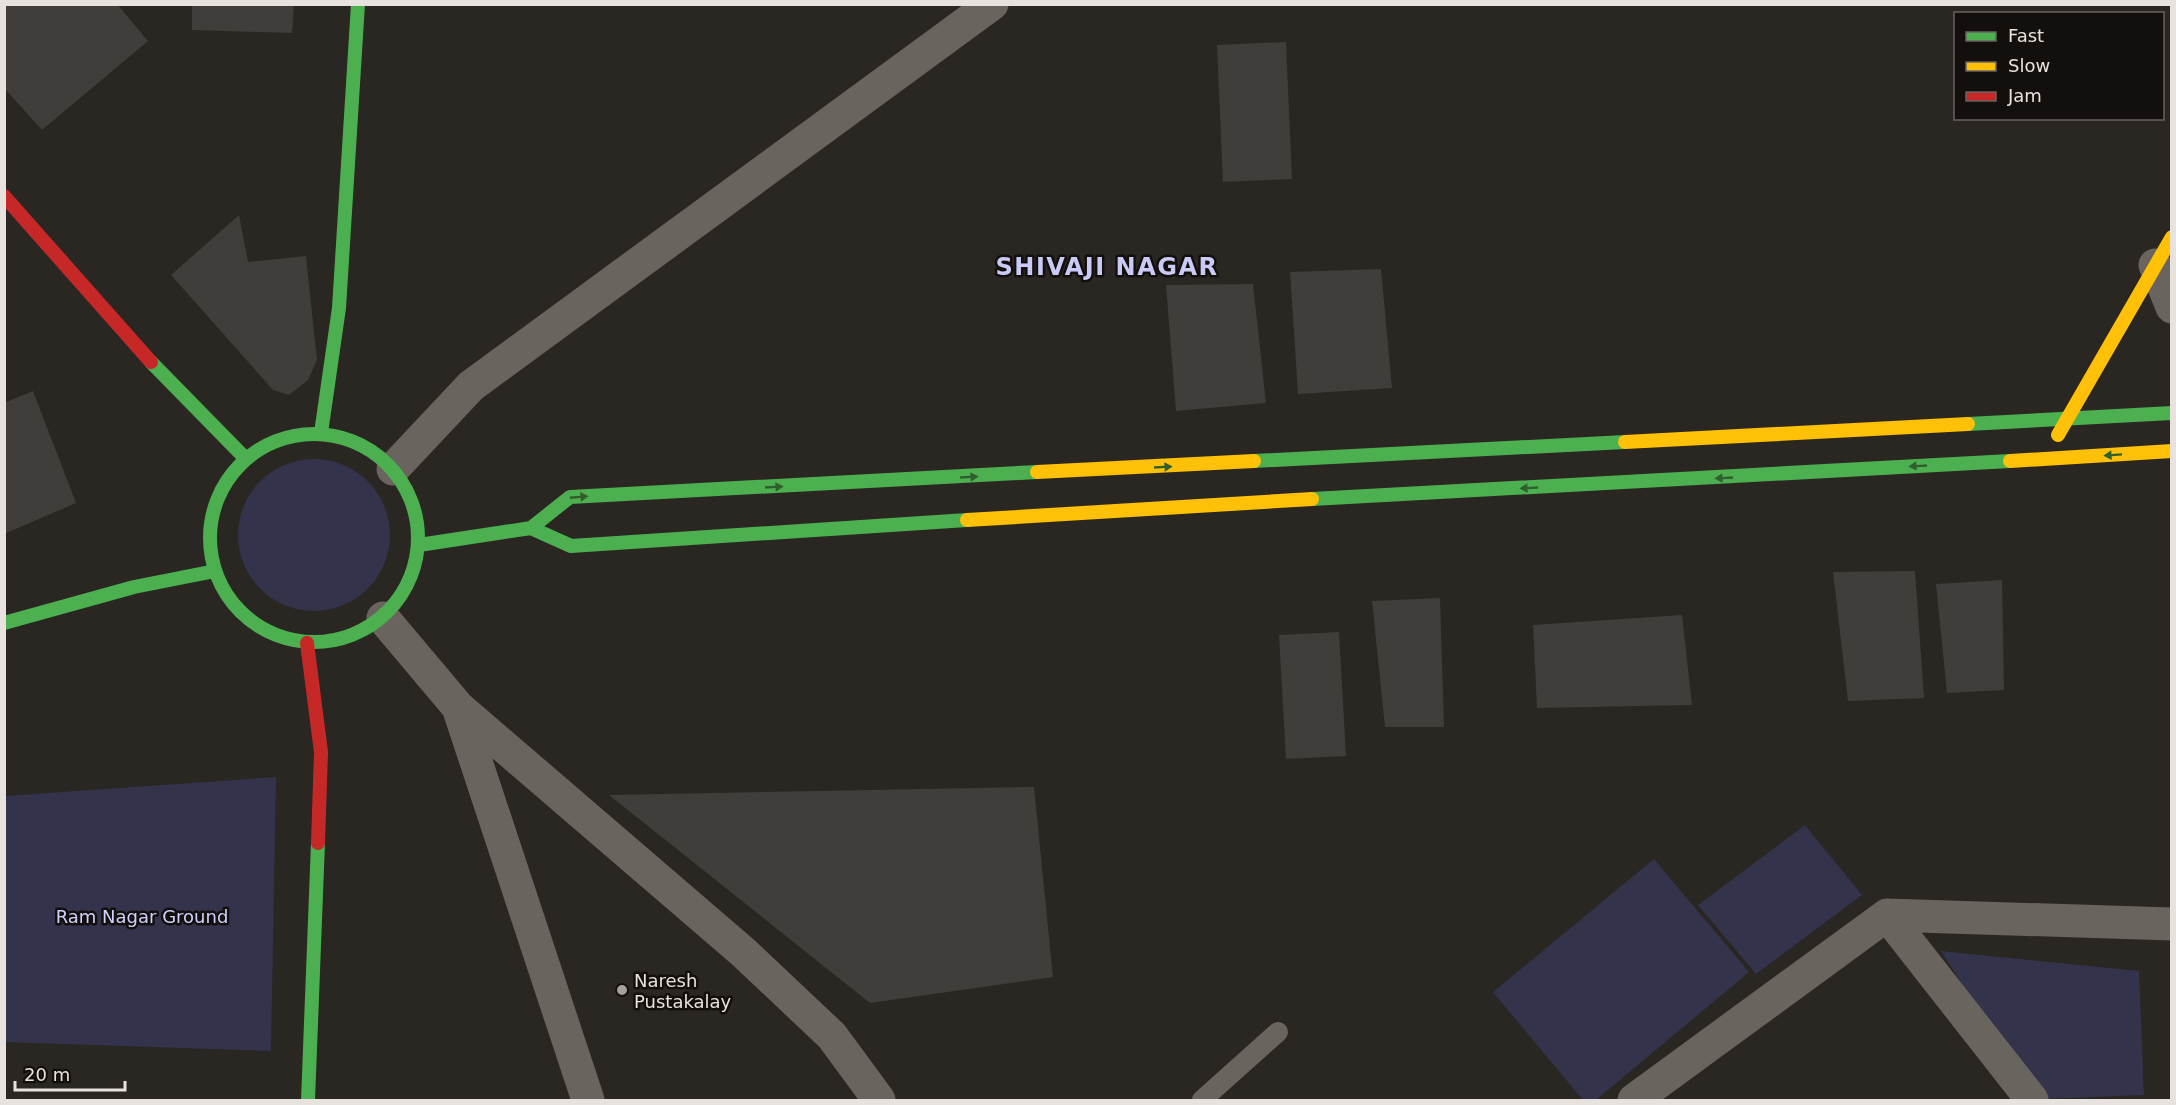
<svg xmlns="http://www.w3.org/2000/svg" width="2176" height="1105" font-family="'DejaVu Sans',sans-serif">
<rect width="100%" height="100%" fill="#2a2622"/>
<path fill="#33334b" d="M238 535a76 76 0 1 1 152 0a76 76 0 1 1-152 0Z
M276 777 271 1051 5 1042V796Z
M1805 825 1862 895 1756 974 1698 905Z
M1654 859 1749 972 1596 1100H1583L1493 992Z
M1941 951 2139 971 2144 1095 2046 1099 1990 1028Z"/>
<path fill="#403d3a" d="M4 4H117L148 41 42 130 4 88Z
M192 4H294L292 33 192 30Z
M1286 42 1292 179 1223 182 1217 45Z
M239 215 248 262 306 256 317 360 308 380 289 395 273 390 171 275Z
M1381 269 1392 388 1298 394 1290 272Z
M1253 284 1266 403 1176 411 1166 285Z
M33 391 76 503 4 534V403Z
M1915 571 1924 698 1848 701 1833 572Z
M2002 580 2004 690 1947 693 1936 584Z
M1440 598 1444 727H1385L1372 601Z
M1682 615 1692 705 1537 708 1533 625Z
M1339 632 1346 756 1286 759 1279 635Z
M1034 787 1053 977 870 1003 609 795Z"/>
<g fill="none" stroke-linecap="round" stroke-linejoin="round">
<path stroke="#6a645e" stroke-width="20" d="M1202 1100 1278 1032"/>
<path stroke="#6a645e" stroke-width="33" d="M2155 265 2172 307
M393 469 471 386 992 4
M383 618 458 707 743 952 832 1036 879 1100
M458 707 588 1100
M1887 915 2032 1100
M1634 1100 1887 915 2172 924"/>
<path stroke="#4caf50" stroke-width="14" d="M151 362 245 458
M1968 424 2172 413
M321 433 339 308 358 4
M210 538a104 104 0 1 1 208 0a104 104 0 1 1-208 0Z
M1254 461 1625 442
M1312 499 2010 461
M531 528 571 546 967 520
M419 545 531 528 570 497 1037 472
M4 623 134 587 215 571
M308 1100 318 843"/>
<path stroke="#ffc107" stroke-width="14" d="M2058 435 2172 237
M1625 442 1968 424
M2010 461 2172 451
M1037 472 1254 461
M967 520 1312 499"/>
<path stroke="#c62828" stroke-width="14" d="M4 196 151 362
M307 643 321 752 318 843"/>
</g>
<defs><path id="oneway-solid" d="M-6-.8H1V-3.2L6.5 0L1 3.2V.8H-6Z" transform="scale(1.5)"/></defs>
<g fill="#305f2e">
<use href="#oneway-solid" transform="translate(2113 455) rotate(176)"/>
<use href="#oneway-solid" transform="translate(1918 466) rotate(177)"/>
<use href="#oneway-solid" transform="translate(1163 467) rotate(-3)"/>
<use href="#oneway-solid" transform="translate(969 477) rotate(-3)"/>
<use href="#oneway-solid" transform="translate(1724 478) rotate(177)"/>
<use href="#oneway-solid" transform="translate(774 487) rotate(-3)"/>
<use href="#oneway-solid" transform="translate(1529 488) rotate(177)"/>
<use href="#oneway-solid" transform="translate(579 497) rotate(-5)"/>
</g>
<circle fill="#a5a09c" stroke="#130f0d" stroke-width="2" cx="622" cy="990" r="6"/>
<g text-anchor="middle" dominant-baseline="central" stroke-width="5" stroke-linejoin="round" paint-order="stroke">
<g font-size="18" fill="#cfd1fe" stroke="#130f0d">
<text x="142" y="916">Ram Nagar Ground</text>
</g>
<g font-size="18" fill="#e7e2de" stroke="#130f0d" text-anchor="start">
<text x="634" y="980">Naresh<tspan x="634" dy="21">Pustakalay</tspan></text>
</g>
<g font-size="24" font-weight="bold" letter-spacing="1.5" fill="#c9cbf6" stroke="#130f0d">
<text x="1107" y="267">SHIVAJI NAGAR</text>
</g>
</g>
<rect width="2176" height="1105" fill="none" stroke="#e7e2de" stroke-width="12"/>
<rect x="1954" y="12" width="210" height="108" fill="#130f0d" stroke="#686361" stroke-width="1.5"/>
<rect x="1966" y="32" width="30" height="9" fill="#4caf50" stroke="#686361" stroke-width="1.5"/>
<text x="2008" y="42" font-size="18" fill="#e7e2de">Fast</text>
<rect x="1966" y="62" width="30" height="9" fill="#ffc107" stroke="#686361" stroke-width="1.5"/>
<text x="2008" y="72" font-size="18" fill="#e7e2de">Slow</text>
<rect x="1966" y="92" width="30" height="9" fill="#c62828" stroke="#686361" stroke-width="1.5"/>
<text x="2008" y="102" font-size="18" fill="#e7e2de">Jam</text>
<path d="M15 1081v9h110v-9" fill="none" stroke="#e7e2de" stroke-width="3"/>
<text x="24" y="1081" font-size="18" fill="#e7e2de" stroke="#130f0d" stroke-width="4.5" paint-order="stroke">20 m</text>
</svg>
